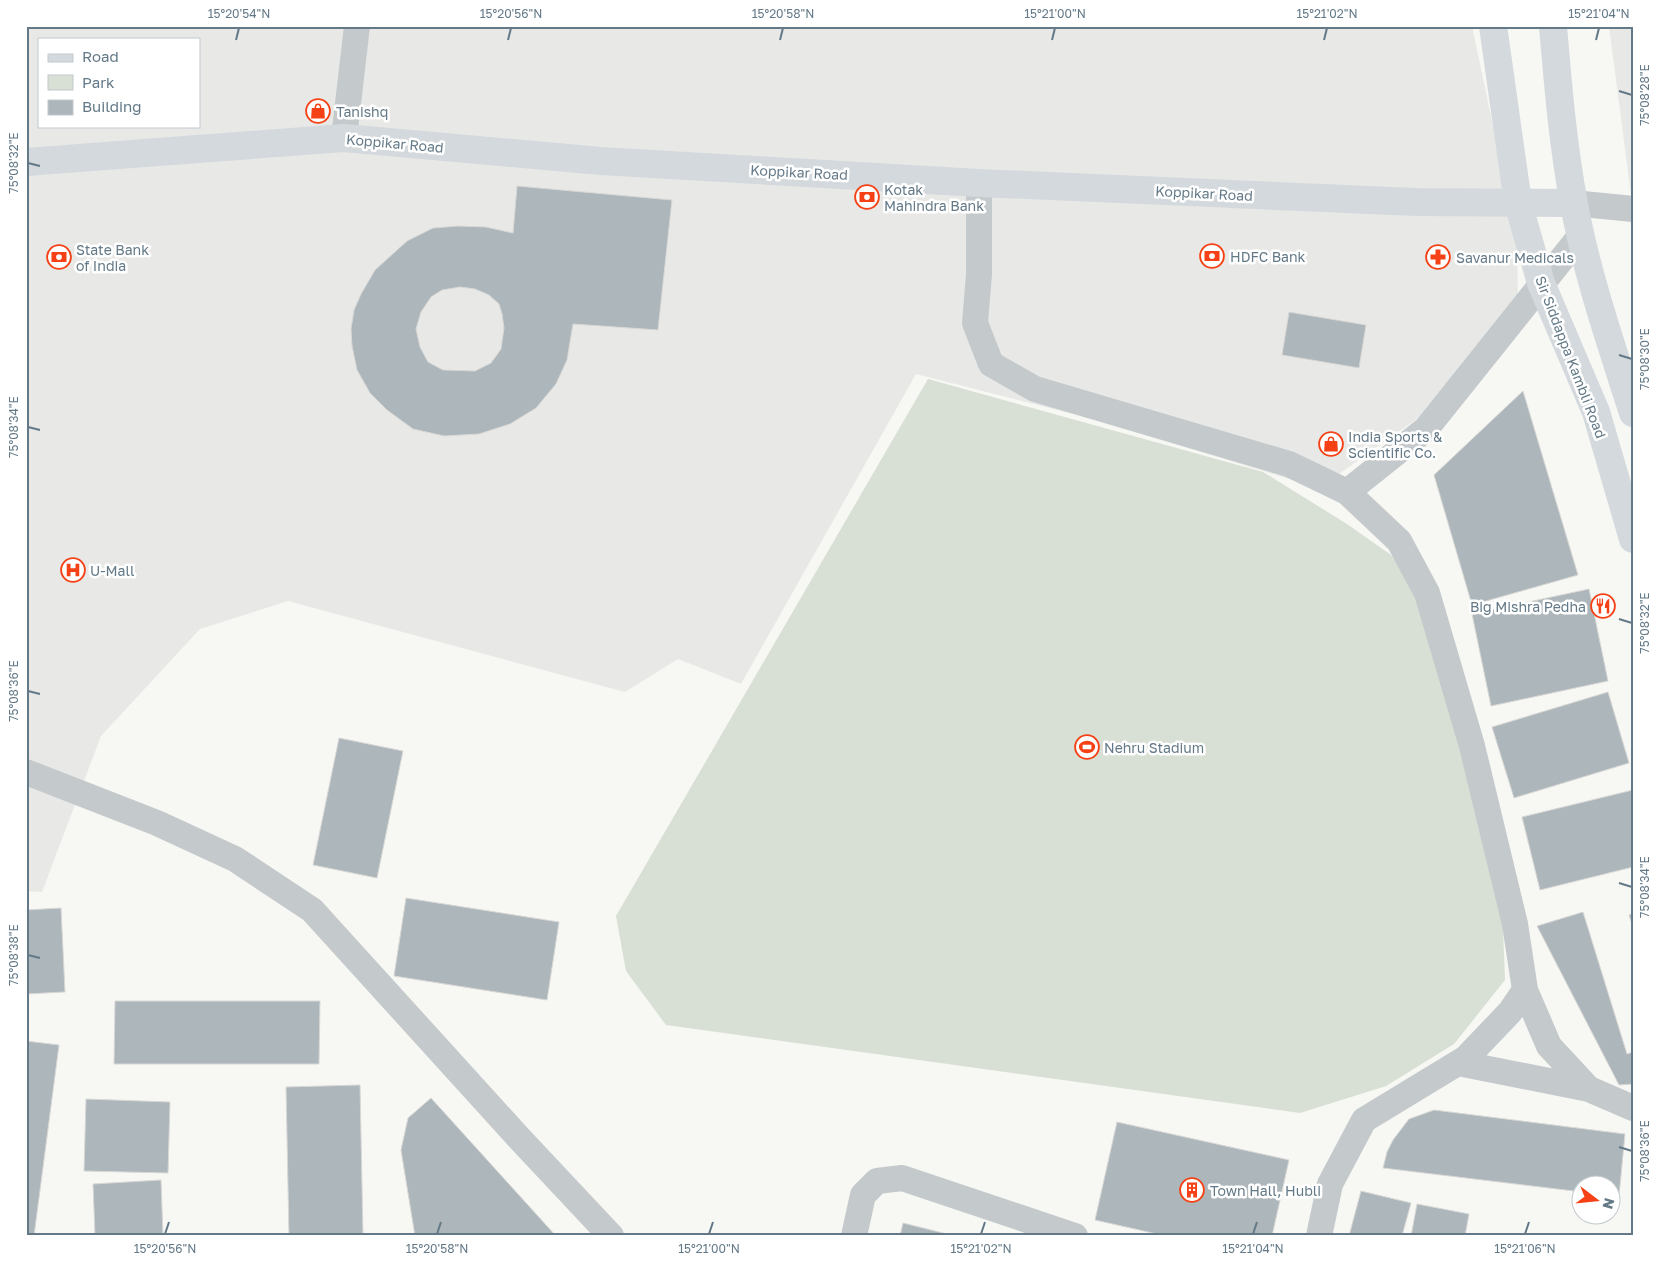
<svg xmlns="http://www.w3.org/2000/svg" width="1659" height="1262" font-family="'Golos Text',sans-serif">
<rect width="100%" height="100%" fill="#f7f7f3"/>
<path fill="#e8e9e7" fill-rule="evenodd" d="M26 26H1472L1517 240 1518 309 1421 416 1319 488 1093 419 916 374 741 684 678 659 625 692 288 601 200 629 101 736 42 892 26 891ZM39 39H199V126H39Z
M1609 26H1633V203H1632Z"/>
<path fill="#d8dfd4" d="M928 379 1263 472 1347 524 1391 555 1417 590 1502 903 1505 980 1454 1044 1386 1086 1300 1113 666 1025 626 971 616 916Z"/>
<path fill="#adb6bb" stroke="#d8d8d6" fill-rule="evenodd" d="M517 186 672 200 658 330 573 324 567 360 556 384 536 408 510 424 479 434 444 436 413 429 387 410 370 393 357 370 352 346 351 329 354 310 361 294 375 270 407 241 433 228 458 226 486 227 513 233ZM460 287 475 289 489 295 499 304 502 314 504 328 501 349 491 363 475 371 443 370 428 362 420 347 416 329 421 312 431 297 442 290Z
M1289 312 1366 325 1359 368 1282 355Z
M1523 391 1578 575 1472 605 1434 475Z
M1589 589 1608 681 1491 706 1472 614Z
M1608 692 1629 763 1514 798 1492 727Z
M339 738 403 751 377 878 313 865Z
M1633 790V867L1540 890 1522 817Z
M406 898 559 922 547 1000 394 976Z
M61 908 65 992 26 994V910Z
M1583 912 1627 1054 1633 1052V1084L1619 1085 1537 926Z
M1633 913V927L1629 915Z
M115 1001H320L319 1064H114Z
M26 1041 59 1045 34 1236H26Z
M360 1085 363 1236H289L286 1087Z
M431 1098 556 1236H415L401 1150 408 1118Z
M86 1099 170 1102 168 1173 84 1171Z
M1434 1110 1625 1134 1619 1196 1612 1195V1184H1582V1192L1383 1168 1387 1152 1393 1140 1409 1119Z
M1117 1122 1289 1160 1272 1236H1166L1095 1220Z
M161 1180 163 1236H95L93 1184Z
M1361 1191 1411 1203 1402 1236H1349Z
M1417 1204 1469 1214 1465 1236H1411Z
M903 1223 955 1236H900Z"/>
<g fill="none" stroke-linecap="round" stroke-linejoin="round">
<path stroke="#c4c9cc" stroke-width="26" d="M344 138 357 26
M979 183V274L975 323 991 364 1035 389 1289 464 1347 492 1399 541 1427 593 1472 746 1515 924 1525 990 1510 1012 1466 1058 1364 1120 1330 1184 1319 1236
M1573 203 1633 209
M1347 492 1426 429 1581 235
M26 772 157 823 235 859 312 910 519 1138 611 1236
M1525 990 1549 1046 1589 1089 1633 1108
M1458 1063 1589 1089
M854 1236 863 1195 877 1181 902 1178 1075 1236"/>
<path stroke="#d4d9dd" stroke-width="28" d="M26 162 344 138 601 161 979 183 1416 202 1573 203"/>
<path stroke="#d4d9dd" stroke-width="28" d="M1493 26 1518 203 1541 283 1596 412 1633 539
M1553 26C1558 85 1563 146 1574 204 1587 275 1611 344 1633 413"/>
</g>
<path fill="none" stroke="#637987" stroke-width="2" d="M236 40 239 28M508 40 511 28M780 40 783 28M1052 40 1055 28M1324 40 1327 28M1596 40 1599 28M1619 91 1632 95M28 163 40 166M1619 355 1632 359M28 427 40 430M1619 619 1632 623M28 691 40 694M1619 883 1632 887M28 955 40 958M1619 1147 1632 1151M165 1234 169 1222M437 1234 441 1222M709 1234 713 1222M981 1234 985 1222M1253 1234 1257 1222M1525 1234 1529 1222"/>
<defs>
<g id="shop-ring" transform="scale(1.25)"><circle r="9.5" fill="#fff" stroke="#f54115" stroke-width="1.5"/><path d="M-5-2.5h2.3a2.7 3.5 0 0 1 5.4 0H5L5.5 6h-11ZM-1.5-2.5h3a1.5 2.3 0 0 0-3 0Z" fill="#f54115"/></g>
<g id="bank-ring" transform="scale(1.25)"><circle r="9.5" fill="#fff" stroke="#f54115" stroke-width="1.5"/><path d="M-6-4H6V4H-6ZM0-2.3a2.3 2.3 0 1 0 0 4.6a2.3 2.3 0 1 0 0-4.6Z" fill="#f54115"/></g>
<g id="pharmacy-ring" transform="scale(1.25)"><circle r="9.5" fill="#fff" stroke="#f54115" stroke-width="1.5"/><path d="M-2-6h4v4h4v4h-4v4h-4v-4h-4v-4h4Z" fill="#f54115"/></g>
<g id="hospital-ring" transform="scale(1.25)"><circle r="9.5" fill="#fff" stroke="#f54115" stroke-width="1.5"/><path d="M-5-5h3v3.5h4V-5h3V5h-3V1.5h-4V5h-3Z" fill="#f54115"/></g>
<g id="restaurant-ring" transform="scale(1.25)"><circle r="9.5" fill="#fff" stroke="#f54115" stroke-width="1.5"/><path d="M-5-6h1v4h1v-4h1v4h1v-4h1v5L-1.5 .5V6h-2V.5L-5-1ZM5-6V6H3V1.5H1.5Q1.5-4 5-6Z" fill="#f54115"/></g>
<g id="stadium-ring" transform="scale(1.25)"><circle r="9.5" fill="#fff" stroke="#f54115" stroke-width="1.5"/><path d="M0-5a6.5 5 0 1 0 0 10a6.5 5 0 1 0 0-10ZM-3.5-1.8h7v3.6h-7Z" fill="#f54115"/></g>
<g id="building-ring" transform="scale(1.25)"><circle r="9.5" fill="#fff" stroke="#f54115" stroke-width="1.5"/><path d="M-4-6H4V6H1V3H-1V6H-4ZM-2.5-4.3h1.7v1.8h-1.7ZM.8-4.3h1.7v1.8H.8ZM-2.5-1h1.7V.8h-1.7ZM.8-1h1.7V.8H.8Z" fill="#f54115"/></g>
</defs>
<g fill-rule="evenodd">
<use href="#shop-ring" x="318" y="111"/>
<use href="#bank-ring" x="867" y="197"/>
<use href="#bank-ring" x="1212" y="256"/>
<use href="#bank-ring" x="59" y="257"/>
<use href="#pharmacy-ring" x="1438" y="257"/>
<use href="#shop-ring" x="1331" y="444"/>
<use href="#hospital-ring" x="73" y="570"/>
<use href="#restaurant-ring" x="1603" y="606"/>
<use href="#stadium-ring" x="1087" y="747"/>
<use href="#building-ring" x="1192" y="1190"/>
</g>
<g text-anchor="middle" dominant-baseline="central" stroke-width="5" stroke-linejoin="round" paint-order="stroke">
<g font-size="14" fill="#637987" stroke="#fff" text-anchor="start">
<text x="336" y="111">Tanishq</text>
<text x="884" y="189">Kotak<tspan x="884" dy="16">Mahindra Bank</tspan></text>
<text x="76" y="249">State Bank<tspan x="76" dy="16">of India</tspan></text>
<text x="1230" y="256">HDFC Bank</text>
<text x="1456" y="257">Savanur Medicals</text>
<text x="1348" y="436">India Sports &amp;<tspan x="1348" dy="16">Scientific Co.</tspan></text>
<text x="90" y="570">U-Mall</text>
<text x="1586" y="606" text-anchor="end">Big Mishra Pedha</text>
<text x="1104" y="747">Nehru Stadium</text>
<text x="1210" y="1190">Town Hall, Hubli</text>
</g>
<g font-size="14" fill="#637987" stroke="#fff">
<text transform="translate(395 143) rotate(5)">Koppikar Road</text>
<text transform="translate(799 172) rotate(3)">Koppikar Road</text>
<text transform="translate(1204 193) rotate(3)">Koppikar Road</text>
<text transform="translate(1571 357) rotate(69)">Sir Siddappa Kambli Road</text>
</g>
</g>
<rect width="1659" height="1262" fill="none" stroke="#ffffff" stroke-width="55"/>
<rect x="38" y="38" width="162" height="90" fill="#ffffff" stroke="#c1c9cf"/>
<rect x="48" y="54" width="25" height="8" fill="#d4d9dd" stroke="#c1c9cf"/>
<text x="82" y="62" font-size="15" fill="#637987">Road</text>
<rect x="48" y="75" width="25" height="15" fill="#d8dfd4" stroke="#c1c9cf"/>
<text x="82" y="88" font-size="15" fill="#637987">Park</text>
<rect x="48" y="100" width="25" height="15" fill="#adb6bb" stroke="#c1c9cf"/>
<text x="82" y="112" font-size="15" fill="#637987">Building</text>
<g transform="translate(1596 1200) rotate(106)"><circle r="24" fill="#ffffff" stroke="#c1c9cf"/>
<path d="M0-4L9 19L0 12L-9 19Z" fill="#f54115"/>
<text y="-8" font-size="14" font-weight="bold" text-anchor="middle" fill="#637987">N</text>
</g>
<rect x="28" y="28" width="1604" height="1206" fill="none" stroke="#637987" stroke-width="2"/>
<g font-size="12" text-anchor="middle" fill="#637987">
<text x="239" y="18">15°20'54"N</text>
<text x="511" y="18">15°20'56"N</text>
<text x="783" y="18">15°20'58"N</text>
<text x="1055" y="18">15°21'00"N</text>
<text x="1327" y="18">15°21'02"N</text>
<text x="1599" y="18">15°21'04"N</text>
<text transform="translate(1645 95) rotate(-90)" y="4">75°08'28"E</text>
<text transform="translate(14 163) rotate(-90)" y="4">75°08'32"E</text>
<text transform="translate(1645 359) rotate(-90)" y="4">75°08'30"E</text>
<text transform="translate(14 427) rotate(-90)" y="4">75°08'34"E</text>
<text transform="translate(1645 623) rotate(-90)" y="4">75°08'32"E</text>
<text transform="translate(14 691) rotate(-90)" y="4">75°08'36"E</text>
<text transform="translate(1645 887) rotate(-90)" y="4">75°08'34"E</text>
<text transform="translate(14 955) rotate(-90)" y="4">75°08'38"E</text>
<text transform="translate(1645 1151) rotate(-90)" y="4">75°08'36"E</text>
<text x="165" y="1253">15°20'56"N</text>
<text x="437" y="1253">15°20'58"N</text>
<text x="709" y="1253">15°21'00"N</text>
<text x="981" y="1253">15°21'02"N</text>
<text x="1253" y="1253">15°21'04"N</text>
<text x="1525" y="1253">15°21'06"N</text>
</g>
</svg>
